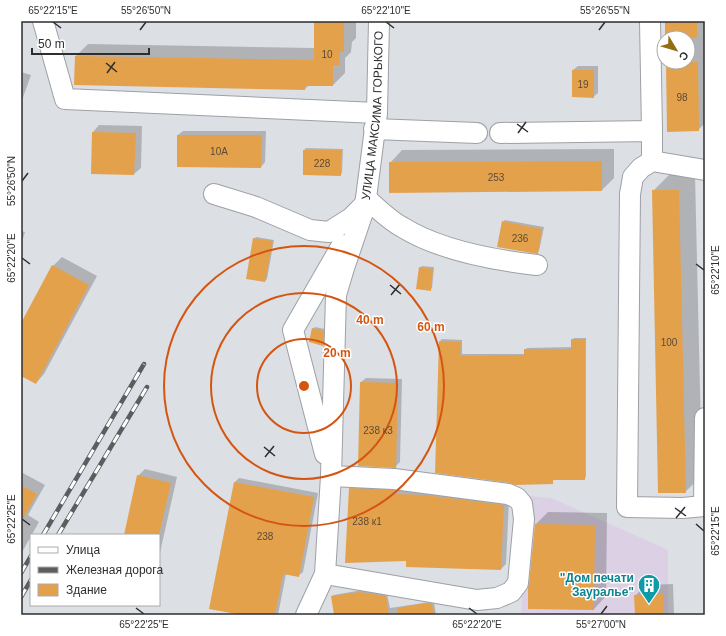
<svg xmlns="http://www.w3.org/2000/svg" width="726" height="636" font-family="Helvetica,sans-serif">
<rect width="100%" height="100%" fill="#dcdfe4"/>
<path fill="#dbd0e4" d="M528 496 551 498 668 550V615H521Z"/>
<path fill="#0003" d="M315 21H356V38L352 42 351 52 345 58V73L333 85H309L305 89 76 56 88 44 315 48Z
M666 21H705V123L698 130 666 62H688V38H666Z
M578 66H598V93L593 97 573 70Z
M21 72 31 75 21 103Z
M99 125 142 126 141 168 134 174 92 173 93 132Z
M183 131H266L265 162 261 167 178 166V135Z
M306 148 343 149 342 173 340 175 304 174V150Z
M614 149V178L602 190 390 192V163L402 150Z
M695 174 702 476 685 492 653 191 669 175Z
M505 220 544 227 539 251 537 252 503 222Z
M21 231 25 232 21 245Z
M256 237 274 240 267 279 265 281 254 239Z
M62 257 97 276 44 374 36 383 21 375V325L53 266Z
M422 266 434 267 432 288 430 289 420 268Z
M315 327 325 329V343L323 345 313 329Z
M574 338H586V477L584 479H554L552 483 440 341 442 339 462 340V354H525V350L527 348 572 347V340Z
M366 378 402 379 400 462 395 467 361 382Z
M145 469 177 477 159 557V535H125L138 476Z
M21 472 45 485 28 515 39 522 21 554Z
M239 478 318 493 303 572 298 576 286 574 278 615H247L235 482Z
M355 484 509 500 506 564 501 569 350 489Z
M548 512 607 513 606 596 594 609 536 524Z
M673 584 674 615H636V595L646 585Z
M362 590 387 594 390 608 430 602H434L436 615H335L332 597 334 595Z"/>
<path fill="#e4a14c" d="M314 21H344V52H340L339 65H333V86H305V90L74 85 75 56 314 60Z
M665 21H697V38H665Z
M666 62H698L699 131 667 132Z
M572 70H594V98L572 97Z
M92 132 136 133 134 175 91 174Z
M177 135H262L261 168 177 167Z
M303 150H341V176L303 175Z
M602 161V191L389 193V162Z
M652 190H679L686 493H658Z
M502 221 542 229 538 254 497 247Z
M253 238 273 241 265 282 246 279Z
M52 265 89 285 36 384 21 376V323Z
M419 267 433 269 431 291 416 289Z
M312 328 324 331 323 346 309 342Z
M571 339H585V480H553V484L515 485 510 483 435 473 439 341 461 342 460 356 524 355V349H571Z
M360 382 398 383 396 468 358 466Z
M137 475 171 483 159 535H124Z
M234 482 314 497 299 577 283 574 275 615H242L209 609Z
M21 485 37 494 21 522Z
M349 488 393 490 395 491V494L425 495 504 505 501 570 406 567V561L345 563Z
M535 524 595 525 594 610 528 609V588L529 584Z
M360 592 386 596 389 615H334L331 596Z
M663 594 664 615H635L634 595Z
M427 603 432 604 434 615H398L397 608Z"/>
<g fill="none" stroke-linecap="round" stroke-linejoin="round">
<g stroke="#9da0a5" stroke-width="22">
<g id="minor">
<path d="M43 21 65 99 377 113"/>
<path d="M650 21 652 131"/>
<path d="M374 129 477 133"/>
<path d="M500 133 652 131V161"/>
<path d="M214 194 256 207 310 230 329 232 351 218 365 204"/>
<path d="M366 198C377 208 389 220 402 227 439 250 493 260 537 265"/>
<path d="M705 418 704 506H705"/>
<path d="M325 454 293 330 342 245"/>
<path d="M704 506 683 508 627 507 630 194 633 177 641 168 652 161 705 170"/>
<path d="M325 574 477 600 497 598 511 592 518 583 524 519 522 504 517 498 508 494 394 479 331 476"/>
<path id="s1" d="M306 615 325 574 331 476 336 295 344 268 364 209 366 198 377 113 379 21"/>
</g>
</g>
<use href="#minor" stroke="#fff" stroke-width="20"/>
<g stroke="#5b5d5f" stroke-width="4.5">
<path id="rail" d="M43 535 144 364
M58 535 147 387
M21 573 31 556
M21 597 31 580"/>
</g>
<use href="#rail" stroke="#fff" stroke-width="3" stroke-dasharray="9" stroke-linecap="butt"/>
</g>
<path fill="none" stroke="#2d2e30" stroke-width="1.5" d="M53 22 61 28M386 22 394 28M140 30 146 22M599 30 605 22M106 63 117 72M107 73 115 62M517 124 528 132M518 133 526 122M22 181 28 173M22 258 30 264M696 264 704 270M390 285 401 294M391 295 400 284M264 447 275 456M265 457 274 446M675 508 686 516M676 518 685 507M22 519 30 525M696 524 704 531M136 608 144 614M469 608 477 614M601 614 607 606"/>
<g fill="none" stroke="#d55510" stroke-width="2">
<circle cx="304" cy="386" r="47"/>
<circle cx="304" cy="386" r="93"/>
<circle cx="304" cy="386" r="140"/>
</g>
<defs>
<g id="building-pin" transform="scale(1.15)"><path d="M0 17L-7.5 6A9.5 9.5 0 1 1 7.5 6Z" fill="#0f9aa8" stroke="#fff"/><path d="M-4-6H4V6H1V3H-1V6H-4ZM-2.5-4.3h1.7v1.8h-1.7ZM.8-4.3h1.7v1.8H.8ZM-2.5-1h1.7V.8h-1.7ZM.8-1h1.7V.8H.8Z" fill="#fff"/></g>
</defs>
<g fill-rule="evenodd">
<use href="#building-pin" x="649" y="585"/>
</g>
<g text-anchor="middle" dominant-baseline="central" stroke-width="3" stroke-linejoin="round" paint-order="stroke">
<g font-size="10" fill="#5b4b37">
<text x="327" y="54">10</text>
<text x="583" y="84">19</text>
<text x="682" y="97">98</text>
<text x="219" y="151">10А</text>
<text x="322" y="163">228</text>
<text x="496" y="177">253</text>
<text x="520" y="238">236</text>
<text x="669" y="342">100</text>
<text x="378" y="430">238 к3</text>
<text x="367" y="521">238 к1</text>
<text x="265" y="536">238</text>
</g>
<g font-size="12" fill="#2d2e30" stroke="#fff">
<text stroke="none"><textPath href="#s1" startOffset="509">УЛИЦА МАКСИМА ГОРЬКОГО</textPath></text>
</g>
<g font-size="12" font-weight="bold" fill="#0d838f" stroke="#fff" text-anchor="end">
<text x="634" y="578">"Дом печати<tspan x="634" dy="14">Зауралье"</tspan></text>
</g>
</g>
<circle cx="304" cy="386" r="6" fill="#d55510" stroke="#fff" stroke-width="2"/>
<g font-size="12" text-anchor="middle" font-weight="bold" fill="#d55510" stroke="#fff" stroke-width="3" stroke-linejoin="round" paint-order="stroke">
<text x="370" y="324">40 m</text>
<text x="431" y="331">60 m</text>
<text x="337" y="357">20 m</text>
</g>
<rect width="726" height="636" fill="none" stroke="#ffffff" stroke-width="44"/>
<rect x="30" y="534" width="130" height="72" fill="#ffffff" stroke="#ababac"/>
<rect x="38" y="547" width="20" height="6" fill="#ffffff" stroke="#ababac"/>
<text x="66" y="554" font-size="12" fill="#2d2e30">Улица</text>
<rect x="38" y="567" width="20" height="6" fill="#5b5d5f" stroke="#ababac"/>
<text x="66" y="574" font-size="12" fill="#2d2e30">Железная дорога</text>
<rect x="38" y="584" width="20" height="12" fill="#e4a14c" stroke="#ababac"/>
<text x="66" y="594" font-size="12" fill="#2d2e30">Здание</text>
<g transform="translate(676 50) rotate(128)"><circle r="19" fill="#ffffff" stroke="#ababac"/>
<path d="M0-3L7 15L0 10L-7 15Z" fill="#916d13"/>
<text y="-6" font-size="11" font-weight="bold" text-anchor="middle" fill="#2d2e30">С</text>
</g>
<path d="M32 48v6h117v-6" fill="none" stroke="#2d2e30" stroke-width="2"/>
<text x="38" y="48" font-size="12" fill="#2d2e30" stroke="#ffffff" stroke-width="3" paint-order="stroke">50 m</text>
<rect x="22" y="22" width="682" height="592" fill="none" stroke="#2d2e30" stroke-width="1.5"/>
<g font-size="10" text-anchor="middle" fill="#2d2e30">
<text x="53" y="14">65°22'15"E</text>
<text x="146" y="14">55°26'50"N</text>
<text x="386" y="14">65°22'10"E</text>
<text x="605" y="14">55°26'55"N</text>
<text transform="translate(11 181) rotate(-90)" y="4">55°26'50"N</text>
<text transform="translate(11 258) rotate(-90)" y="4">65°22'20"E</text>
<text transform="translate(715 270) rotate(-90)" y="4">65°22'10"E</text>
<text transform="translate(11 519) rotate(-90)" y="4">65°22'25"E</text>
<text transform="translate(715 531) rotate(-90)" y="4">65°22'15"E</text>
<text x="144" y="628">65°22'25"E</text>
<text x="477" y="628">65°22'20"E</text>
<text x="601" y="628">55°27'00"N</text>
</g>
</svg>
